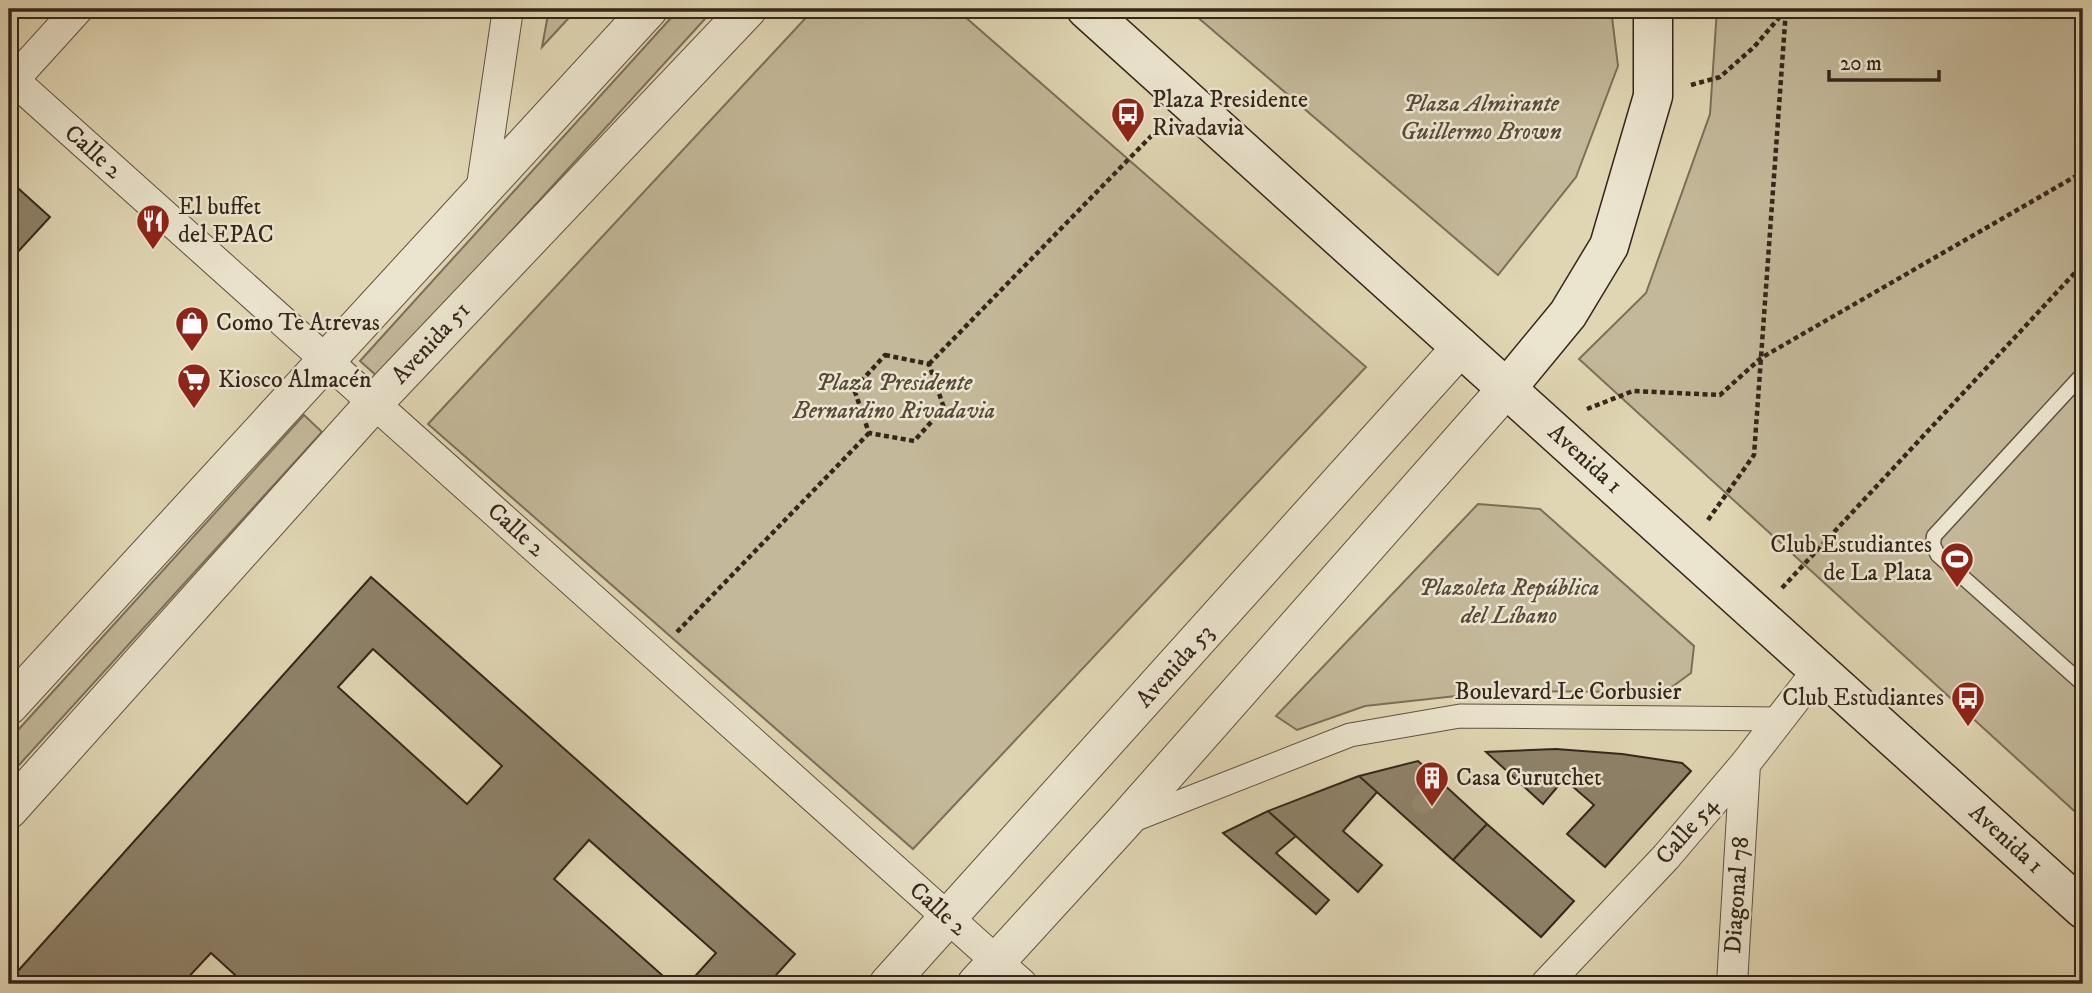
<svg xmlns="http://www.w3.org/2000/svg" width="2092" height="993" font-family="'IM FELL DW Pica',serif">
<rect width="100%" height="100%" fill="#e0d6b3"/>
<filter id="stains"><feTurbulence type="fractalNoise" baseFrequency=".00286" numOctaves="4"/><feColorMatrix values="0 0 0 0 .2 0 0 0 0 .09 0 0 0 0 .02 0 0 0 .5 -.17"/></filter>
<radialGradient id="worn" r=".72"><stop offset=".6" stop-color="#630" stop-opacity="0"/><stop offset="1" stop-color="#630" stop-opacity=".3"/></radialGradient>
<path fill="#c3b899" stroke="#7c6f5a" stroke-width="2" d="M549 9H577L542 47Z
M679 9H714L378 377 360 361Z
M814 9H956L1366 367 913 849 428 424Z
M1188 9H1611L1618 66 1576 177 1498 275Z
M1717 9H2083V819L1579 359 1646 293 1710 114Z
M304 415 322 432 9 776V740Z
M1478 504 1540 509 1694 646 1691 673 1665 692 1502 691 1365 706 1297 730 1276 716Z"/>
<path fill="#8e826a" stroke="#35261b" stroke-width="2" fill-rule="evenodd" d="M9 180 50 217 15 255 9 250Z
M371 577 795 954 768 984H688L716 953 589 840 554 879 672 984H245L211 953 182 984H9V981ZM373 649 502 766 467 804 338 687Z
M1556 749 1622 754 1682 763 1691 771 1605 867 1567 834 1594 805 1564 779 1543 804 1486 752Z
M1418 761 1487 824 1453 860 1359 776Z
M1359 776 1377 792 1343 831 1382 865 1358 892 1268 811Z
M1268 811 1296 836 1276 853 1329 900 1316 914 1223 833Z
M1487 824 1574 901 1541 937 1453 860Z"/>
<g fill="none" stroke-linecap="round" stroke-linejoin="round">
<g stroke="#605241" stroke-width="17">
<path id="service" d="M2083 374 1934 536 1933 545 1938 555 2083 684"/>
</g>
<g stroke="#605241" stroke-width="25">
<path id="pedestrian" d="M1131 821 1350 735 1460 716 1781 719"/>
</g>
<g stroke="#605241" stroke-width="32">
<path id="minor" d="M9 76 1022 984
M9 85 78 9
M481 192 508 9
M1546 984 1666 857 1745 764 1818 670
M1732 984 1745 764"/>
</g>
<g stroke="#605241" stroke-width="39">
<path id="tertiary" d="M9 706 649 9
M9 810 374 403 748 9
M888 984 1461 347
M976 984 1122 824 1507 388"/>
</g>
<g stroke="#35261b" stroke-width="41">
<path id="secondary" d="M1086 9 2083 909
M1507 388 1568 314 1609 246 1653 96V9"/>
</g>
<path stroke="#35261b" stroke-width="4.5" stroke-dasharray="5 3.5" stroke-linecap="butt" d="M2046 9 2083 18
M1691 85 1720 77 1754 47 1783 13
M885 355 929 364 944 408 914 441 869 433 854 389Z
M929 364 1160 127
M1587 409 1633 391 1720 395 1761 358 2083 172
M1708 520 1754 455 1786 9
M1782 588 2083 264
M677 632 869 433"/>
<use href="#service" stroke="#ebe4ce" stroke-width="14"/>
<use href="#pedestrian" stroke="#ebe4ce" stroke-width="23"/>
<use href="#minor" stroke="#ebe4ce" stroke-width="30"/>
<use href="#tertiary" stroke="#ebe4ce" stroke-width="37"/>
<use href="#secondary" stroke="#ebe4ce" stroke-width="38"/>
</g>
<circle fill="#958970" cx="1422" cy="804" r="10"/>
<defs>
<g id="bus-pin" transform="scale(1.75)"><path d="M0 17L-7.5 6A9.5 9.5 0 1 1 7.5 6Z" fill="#8f2418" stroke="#ebe4ce"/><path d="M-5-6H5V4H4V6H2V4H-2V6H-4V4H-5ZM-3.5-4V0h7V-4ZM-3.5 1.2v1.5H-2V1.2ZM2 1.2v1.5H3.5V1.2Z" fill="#fff"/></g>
<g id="restaurant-pin" transform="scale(1.75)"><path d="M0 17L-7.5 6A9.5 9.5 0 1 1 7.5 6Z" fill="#8f2418" stroke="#ebe4ce"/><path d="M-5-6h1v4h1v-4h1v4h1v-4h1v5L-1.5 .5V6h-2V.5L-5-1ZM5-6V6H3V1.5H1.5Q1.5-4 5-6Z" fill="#fff"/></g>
<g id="shop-pin" transform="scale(1.75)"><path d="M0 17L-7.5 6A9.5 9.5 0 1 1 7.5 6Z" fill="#8f2418" stroke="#ebe4ce"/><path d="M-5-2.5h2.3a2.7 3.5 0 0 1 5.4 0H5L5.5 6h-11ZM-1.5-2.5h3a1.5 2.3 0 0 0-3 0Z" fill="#fff"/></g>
<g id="supermarket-pin" transform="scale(1.75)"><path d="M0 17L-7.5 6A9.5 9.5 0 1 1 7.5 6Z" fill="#8f2418" stroke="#ebe4ce"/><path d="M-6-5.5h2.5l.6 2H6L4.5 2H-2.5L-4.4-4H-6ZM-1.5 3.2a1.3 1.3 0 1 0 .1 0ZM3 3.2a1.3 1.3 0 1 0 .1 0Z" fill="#fff"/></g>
<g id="stadium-pin" transform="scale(1.75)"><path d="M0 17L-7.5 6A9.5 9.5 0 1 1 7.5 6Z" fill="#8f2418" stroke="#ebe4ce"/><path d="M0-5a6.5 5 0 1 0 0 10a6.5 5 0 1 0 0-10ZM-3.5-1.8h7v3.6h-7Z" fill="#fff"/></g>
<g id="building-pin" transform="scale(1.75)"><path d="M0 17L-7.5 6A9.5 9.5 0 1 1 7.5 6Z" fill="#8f2418" stroke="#ebe4ce"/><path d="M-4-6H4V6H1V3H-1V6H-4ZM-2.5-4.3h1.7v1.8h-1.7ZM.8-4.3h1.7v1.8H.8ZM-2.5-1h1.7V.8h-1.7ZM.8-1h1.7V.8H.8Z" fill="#fff"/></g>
</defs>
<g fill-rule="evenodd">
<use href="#bus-pin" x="1128" y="114"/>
<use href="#restaurant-pin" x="153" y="221"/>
<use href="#shop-pin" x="192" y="323"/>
<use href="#supermarket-pin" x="194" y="380"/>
<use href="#stadium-pin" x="1957" y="559"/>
<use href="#bus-pin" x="1968" y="698"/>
<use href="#building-pin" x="1432" y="778"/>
</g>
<g text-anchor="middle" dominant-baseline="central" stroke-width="5" stroke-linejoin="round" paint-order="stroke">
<g font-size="24" fill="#35261b" stroke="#ebe4ce" text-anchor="start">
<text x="1152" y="100">Plaza Presidente<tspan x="1152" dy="28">Rivadavia</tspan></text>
<text x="178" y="207">El buffet<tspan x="178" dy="28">del EPAC</tspan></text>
<text x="216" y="323">Como Te Atrevas</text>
<text x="218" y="380">Kiosco Almacén</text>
<text x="1932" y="545" text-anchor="end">Club Estudiantes<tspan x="1932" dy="28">de La Plata</tspan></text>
<text x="1944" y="698" text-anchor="end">Club Estudiantes</text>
<text x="1456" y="778">Casa Curutchet</text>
</g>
<g font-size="24" font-style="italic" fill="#584a3a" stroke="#ebe4ce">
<text x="1481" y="104">Plaza Almirante<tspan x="1481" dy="28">Guillermo Brown</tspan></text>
<text x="894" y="383">Plaza Presidente<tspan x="894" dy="28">Bernardino Rivadavia</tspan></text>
<text x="1509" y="588">Plazoleta República<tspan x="1509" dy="28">del Líbano</tspan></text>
</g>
<g font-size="24" fill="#35261b" stroke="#ebe4ce">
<text transform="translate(93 152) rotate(42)">Calle 2</text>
<text transform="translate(431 343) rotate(-47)">Avenida 51</text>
<text transform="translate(1585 459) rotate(42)">Avenida 1</text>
<text transform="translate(516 530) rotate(42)">Calle 2</text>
<text transform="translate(1175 666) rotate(-48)">Avenida 53</text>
<text x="1568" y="692">Boulevard Le Corbusier</text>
<text transform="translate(1687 831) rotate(-49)">Calle 54</text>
<text transform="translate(2006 839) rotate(42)">Avenida 1</text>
<text transform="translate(1737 895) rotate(-86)">Diagonal 78</text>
<text transform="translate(938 909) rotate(42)">Calle 2</text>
</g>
</g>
<rect width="2092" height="993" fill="none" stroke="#e0d6b3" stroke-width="35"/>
<rect x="10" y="10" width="2071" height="972" fill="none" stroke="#35261b" stroke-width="3.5"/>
<rect x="18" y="18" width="2057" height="958" fill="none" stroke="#35261b" stroke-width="2"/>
<path d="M1829 70v10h110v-10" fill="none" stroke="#35261b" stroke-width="3.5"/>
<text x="1840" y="70" font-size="21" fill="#35261b" stroke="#ebe4ce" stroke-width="5" paint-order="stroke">20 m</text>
<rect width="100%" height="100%" filter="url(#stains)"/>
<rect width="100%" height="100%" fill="url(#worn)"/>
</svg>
